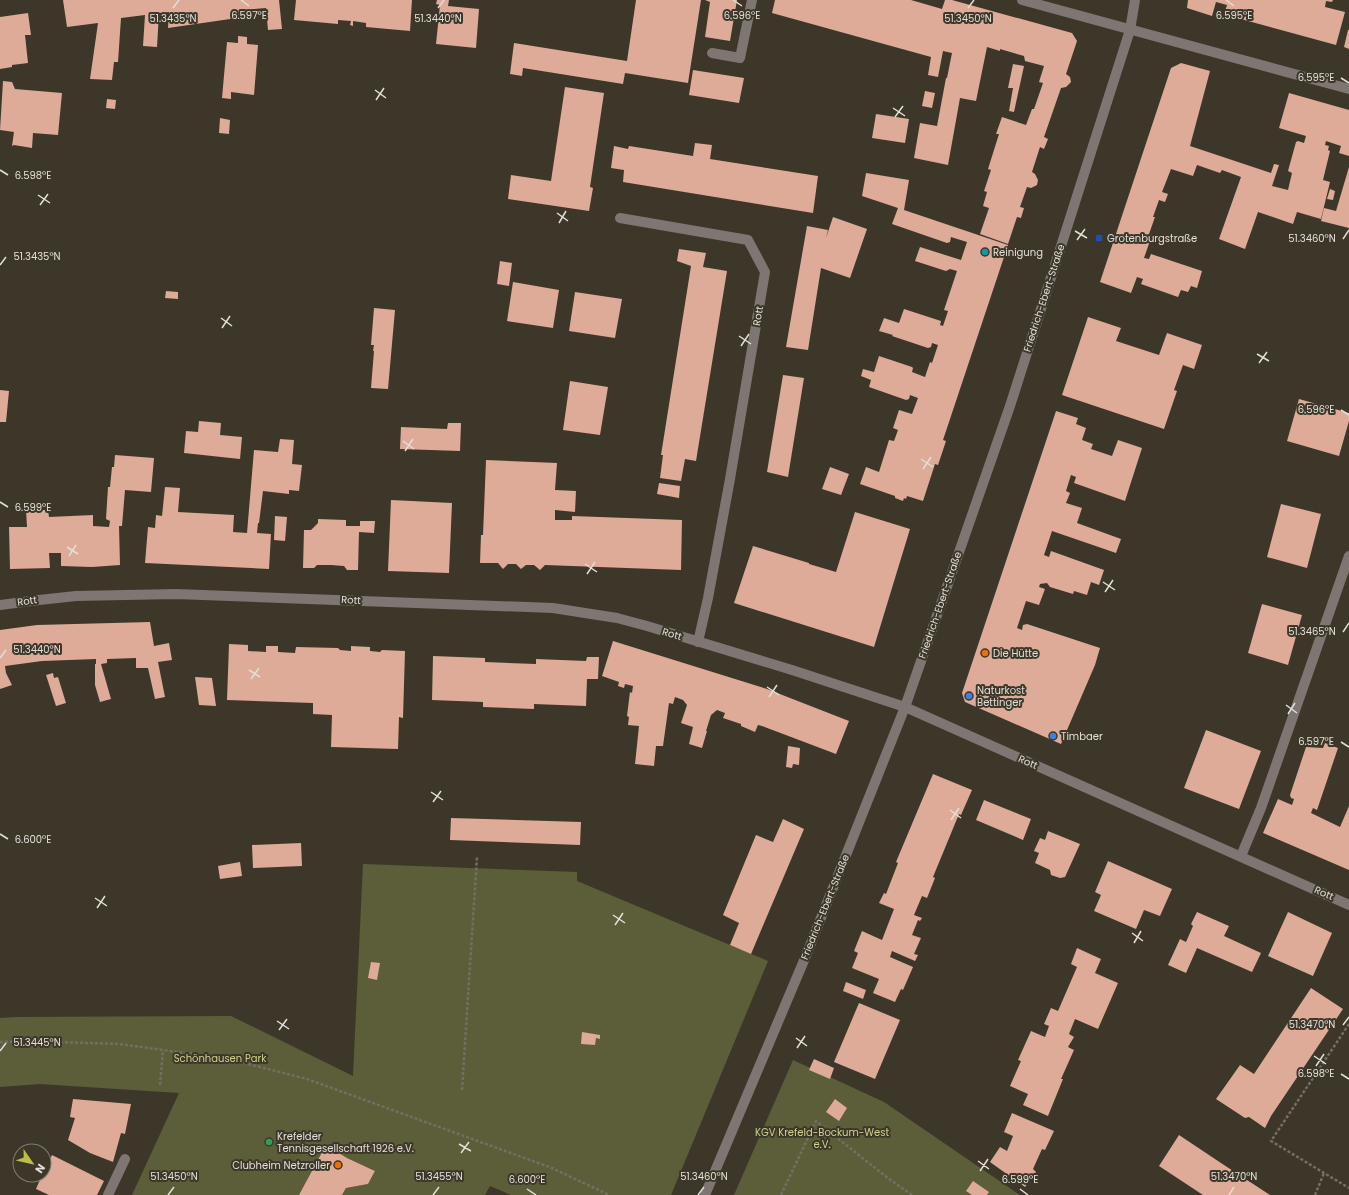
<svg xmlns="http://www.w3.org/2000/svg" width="1349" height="1195" font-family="Poppins,sans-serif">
<rect width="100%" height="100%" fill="#3d372a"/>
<path fill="#5c5e3a" d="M363 864 577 872V881L768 961 671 1195H511L490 1186 485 1195H342L346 1188 368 1184 375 1171 347 1158 326 1146 300 1195H132L179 1093 40 1084 0 1087V1018L16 1017 231 1016 353 1076Z
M793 1060 884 1102 1020 1195H734Z"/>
<path fill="#ddab97" d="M63 0H279L282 29 268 30 266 8 244 10V17L168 28 169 12 159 13 157 47 143 46 145 15 121 18 118 62H114L112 80 90 79 98 23 67 27Z
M296 0H412L410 31 366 27V23L353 21V26L350 25 351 21 338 20V24L294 20Z
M437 0H449L448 6 479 9 476 48 436 44 440 5 436 4Z
M636 0H701L688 83 625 73 623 84 523 68 522 76 510 74 514 43 627 61Z
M705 0H737L730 41 705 37 710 2Z
M775 0H911L942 9 945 0H952L1072 33 1077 41 1066 74 1070 77 1071 82 1066 87 1061 88 1044 137 1048 139 1044 149 1040 147 1032 172 1035 174 1038 180 1037 185 1031 188 1027 187 1020 207 1024 208 1021 218 1017 217 1008 244 980 234 989 208 983 206 987 192 984 191 991 170 988 169 999 134H996L1002 117 1026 125 1032 109H1034L1043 83 1039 82 1044 66 1025 61 1024 56 1000 49V51L987 47 976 101 960 98 948 165 914 158 920 123 937 126 946 78H947L952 53 943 51 938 77 928 75 931 57 772 13Z
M1188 0H1333L1332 2 1326 1 1325 7 1345 12 1336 45 1226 15 1225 19 1223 18 1227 5 1216 2 1212 16 1187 8Z
M28 13 31 35H25L28 63 12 65V67L0 69V17Z
M1348 30H1349V49L1344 47Z
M238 36 247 37V44L258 45 254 95 231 92V99L222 98 227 42 238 43Z
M1181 63 1210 71 1190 146 1271 173 1274 164 1279 165 1272 186 1288 190 1292 173 1288 171 1296 142 1298 141 1304 143 1306 136 1279 128 1289 93 1349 110V156L1339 153 1341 146 1326 141 1325 145 1329 146 1328 150 1330 151 1323 180 1330 182 1321 219 1297 212 1293 224 1258 212 1245 249 1219 239 1241 177 1222 170 1220 173 1197 165 1193 176 1171 169 1162 192 1168 194 1165 202 1159 200 1153 217H1155L1149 234 1152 235 1144 258 1149 259 1151 254 1202 271 1197 288 1191 286 1188 292 1181 290 1178 297 1141 284 1143 279 1137 277 1131 293 1100 282 1171 68Z
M1013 64 1024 66 1014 112 1009 111 1013 88H1008Z
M693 70 744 78 739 103 689 95Z
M3 81 12 82 15 89 62 93 58 135 33 133 32 148 14 145 12 146 14 132 0 130Z
M565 87 604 93 590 187 593 188 589 211 508 199 511 175 551 181Z
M925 91 935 93 932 108 922 106Z
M107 99 116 100 115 109 106 108Z
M876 114 909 119 905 143 872 138Z
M220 118 230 120 229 134 219 133Z
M695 143 712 145 710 159 818 176 813 213 623 182 624 170 611 168 614 146 628 149 629 146 693 156Z
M1349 167V228L1321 221 1324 208 1336 211Z
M866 173 909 180 904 210 1008 245 943 440 946 441 938 465 935 464 923 501 907 496 906 499 904 498 903 501 895 498V496L860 484 866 467 879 472 889 440 894 441 898 430 893 428 899 410 912 414 918 398 910 395 909 399 906 400 869 387 871 380 861 376 863 369 874 372 879 356 912 367 913 368 912 372 925 377 930 362 932 363 938 345 932 343 931 347 928 348 892 336 893 335 879 331 884 318 899 323 904 309 941 321 940 325 943 326 948 311 944 310 957 271 950 269 946 271 915 261 920 247 961 260 967 242 951 237 950 242 947 243 892 224 898 208 862 196Z
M1330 189 1335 191 1333 200 1327 199Z
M833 217 867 229 850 278 821 268 808 350 786 347 807 226 828 230 826 238Z
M679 249 706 253 703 267 727 271 696 461 685 459 681 481 660 478 663 455H661L691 266 677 261Z
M500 261 512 263 509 286 497 284Z
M513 282 559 290 553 328 507 321Z
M166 291 178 292V299L165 298Z
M575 292 622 299 615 338 569 331Z
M374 308 395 310 388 389 371 388 374 351H373L374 345H371Z
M1088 317 1121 328 1116 341 1159 355 1167 333 1202 345 1194 369 1183 365 1174 390 1177 391 1164 429 1062 395Z
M783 375 804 378 788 477 767 472Z
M570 381 608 387 600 435 563 430Z
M0 390 9 391 6 422H0Z
M1299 399 1349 413V421L1339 456 1287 441Z
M1056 411 1078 418 1076 424 1086 428 1082 440 1093 444 1091 449 1112 456 1118 440 1142 448 1125 501 1074 483 1076 477 1071 475 1066 491 1070 493 1066 503 1082 508 1077 523 1121 539 1116 553 1052 531 1044 555 1049 557 1051 551 1104 570 1099 585 1091 582 1087 595 1074 591 1073 594 1050 587 1047 583 1040 584 1039 587 1045 589 1039 605 1026 601 1017 628 1022 630 1023 625 1027 624 1100 648 1095 665 1061 744 965 702 962 693Z
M199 421 221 423 220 435 242 437 240 459 184 453 186 431 198 432Z
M448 423H461L460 451 400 449 401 427 447 429Z
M280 439 294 440 292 464 302 465 299 491 289 490V494L263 491 259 523H258L257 533 271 534 269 569 145 563 148 527 155 528 156 515 162 516 165 487 180 488 178 512 234 515 233 532 247 533 254 450 278 452Z
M115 455 154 458 151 492 125 490 122 526H119L120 565 92 567 61 566V553H49L50 568 10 569 9 527H27L26 510H48L49 517 93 515V526L109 527 110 521 106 519 108 487H110L112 467H114Z
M486 460 557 463 555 490 576 491 575 512 555 510V520H572V516L682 520 681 570 545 565 540 570 534 565H526L521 569 516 564H508L503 569 498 563H480L481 535H483Z
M830 467 849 474 841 495 822 489Z
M659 483 680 486 679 498 657 494Z
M391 500 452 503 449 573 388 571Z
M1281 504 1321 514 1307 568 1267 557Z
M855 512 910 529 874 647 734 603 753 546 809 563V564L836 572Z
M275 516 287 517 285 541 274 540Z
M318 519 346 520V526H360V521H375L374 533 359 532 358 570H347L344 566 331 565H317L314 568H303L304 530H311L318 523Z
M1262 604 1302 615 1288 665 1248 653Z
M150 622 154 646 169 643 172 660 158 662 165 697 155 699 148 668H136V658L107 659V663L101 664 111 699 100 702 95 685V664H96V659L42 661 5 666 6 673 12 685 0 689V630L37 625Z
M613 641 767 689 849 721 836 754 762 726 758 725 755 732 741 726V724L723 718 725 713 717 710 711 715 706 731H707L702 748 689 744 693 727 681 723 687 705 683 700 675 697 673 704 669 703 663 746H656L654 766 635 764 639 726 628 725 629 717 627 716 630 692 632 693 633 686 625 684 624 688 618 686 619 682 602 676Z
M229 644 248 645V651L266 652V646H278V652L295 653 296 647 338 648 340 650 351 651V646L370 647V651L380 652 382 650 405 651 403 718 399 717 398 749 331 747 332 715 313 714V703L227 700Z
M433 656 485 658V662L536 664V659L586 661 587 657H599L598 679H587L586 706 534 704V709L483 707V702L432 700Z
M53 673 54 678 58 677 66 703 56 706 46 675Z
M195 677 212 678 216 706 199 705Z
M1206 730 1261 751 1239 809 1184 788Z
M1325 743 1338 748 1317 810 1313 808 1311 813 1340 827 1349 806V870L1263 833 1278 799 1292 805 1294 799 1291 798 1290 795 1306 747 1323 748Z
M788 746 800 748 799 765 793 764 792 768 786 767Z
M933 774 972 790 961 815 959 814 933 877 935 878 927 898 922 896 914 915 922 918 920 921 918 920 912 935 921 938 914 954 918 955 915 961 892 951 890 957 913 967 903 990 901 989 895 1002 873 993 879 979 852 968 858 953 854 951 862 931 882 940 894 909 879 903 884 893 886 894 898 863 896 862Z
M984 800 1031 819 1023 840 976 820Z
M451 818 581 822 580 845 450 840Z
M783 819 804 829 751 954 730 945 739 923 723 915 756 835 773 842Z
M1048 831 1080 844 1065 877 1060 878 1051 875 1050 870 1035 863 1039 853 1034 851 1040 838 1045 840Z
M301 843 302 866 253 868 252 845Z
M1108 861 1172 889 1160 916 1144 910 1136 929 1094 911 1101 895 1095 892Z
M240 862 242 876 220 879 218 866Z
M1197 912 1229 926 1224 936 1261 953 1252 972 1197 948 1186 973 1168 965 1180 939 1186 942 1193 926 1191 924Z
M1288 912 1332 933 1313 976 1268 956Z
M1077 948 1101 959 1095 973 1118 983 1098 1029 1075 1019 1069 1034 1074 1037 1068 1047 1074 1050 1061 1079H1063L1048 1116 1023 1105 1028 1094 1010 1086 1021 1061 1018 1060 1031 1031 1045 1037 1049 1026 1044 1024 1051 1008 1058 1011 1077 967 1071 964Z
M371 962 380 963 377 980 368 978Z
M846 982 866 990 863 999 843 991Z
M1311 988 1343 1009 1271 1116 1265 1128 1249 1117 1245 1118 1216 1099 1240 1065 1254 1074Z
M859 1003 900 1020 875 1079 834 1062Z
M582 1032 600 1035V1039L596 1038 595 1045 581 1044Z
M814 1059 834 1068 830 1079 809 1070Z
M73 1099 131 1104 125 1134 121 1133 113 1162 90 1153 68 1140 75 1118 70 1117Z
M835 1099 847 1108 839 1121 826 1112Z
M1012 1113 1054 1131 1045 1150 1042 1149 1033 1169 1036 1172 1025 1187 990 1162 1000 1147 1007 1151 1013 1136 1004 1132Z
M1179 1135 1224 1165 1270 1195H1203L1159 1166Z
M326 1145 347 1158 375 1171 368 1184 346 1188 342 1195H299Z
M52 1155 104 1181 97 1195H49L36 1189 42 1175H44V1172Z
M973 1181 989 1192 987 1195H972L966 1191Z"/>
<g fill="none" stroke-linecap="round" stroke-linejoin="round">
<path stroke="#746e63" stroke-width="2.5" stroke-dasharray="3 2" stroke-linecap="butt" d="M1349 1024 1271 1141 1349 1188
M0 1042 27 1041 119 1044 229 1059 307 1079 552 1168 609 1195
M160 1085 163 1050
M462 1090 477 857
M781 1195 816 1121 889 1179 912 1195
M1315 1195 1324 1173"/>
<path stroke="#7d7672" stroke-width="10" d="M1022 0 1349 89
M712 53 740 58 752 0
M620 218 748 240 765 272 730 479 708 598 698 642
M0 605 39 600 76 596 176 594 553 608 617 618 647 626 792 670 905 707 1349 905
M1241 856 1261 808 1349 556
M108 1195 125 1159
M705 1195 805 958 905 707 1010 406 1130 30 1135 0"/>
</g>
<path fill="none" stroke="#e3dfd7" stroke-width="1.5" d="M241 0 249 6M733 0 742 6M1226 0 1234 6M173 8 179 0M438 8 444 0M968 8 974 0M1341 78 1349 83M375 90 386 98M376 100 384 88M893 108 905 116M895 117 903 106M0 170 8 175M38 195 50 203M40 205 48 194M557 213 568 221M559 223 566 211M1075 231 1087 238M1343 239 1349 230M1077 240 1085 229M0 265 6 257M221 318 232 326M222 328 230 316M739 336 751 344M741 346 749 334M1257 354 1269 361M1259 363 1267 352M1341 410 1349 415M403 441 414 449M405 451 413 439M921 459 933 467M923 469 931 457M0 502 8 507M67 547 78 554M69 556 76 545M585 564 597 572M587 574 595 562M1103 582 1115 590M1105 592 1113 580M1343 632 1349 623M0 658 6 650M249 670 260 677M251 679 259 668M767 687 779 695M769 697 777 685M1286 705 1297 713M1288 714 1295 703M1341 742 1349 747M431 792 443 800M433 802 441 791M950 810 961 818M951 820 959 808M0 834 8 839M95 898 107 906M97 908 105 896M613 915 625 923M615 925 623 913M1132 933 1143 941M1134 943 1141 931M277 1021 289 1029M1343 1025 1349 1017M279 1030 287 1019M796 1038 807 1046M797 1048 805 1036M0 1051 6 1043M1314 1056 1326 1064M1316 1066 1324 1054M1341 1074 1349 1079M459 1144 471 1151M461 1153 469 1142M978 1161 989 1169M980 1171 988 1159M527 1189 536 1195M1020 1189 1028 1195M168 1195 174 1187M433 1195 439 1187M698 1195 704 1187M1229 1195 1234 1187"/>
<rect fill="#1a4fb4" stroke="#3d372a" stroke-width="1.5" x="1095" y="234" width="8" height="8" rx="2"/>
<circle fill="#0f9aa8" stroke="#3d372a" stroke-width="1.5" cx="985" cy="252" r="4"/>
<g fill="#e8710a" stroke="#3d372a" stroke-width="1.5">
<circle cx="985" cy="653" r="4"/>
<circle cx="338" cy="1165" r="4"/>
</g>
<g fill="#3f7fe0" stroke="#3d372a" stroke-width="1.5">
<circle cx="969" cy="696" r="4"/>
<circle cx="1053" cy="736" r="4"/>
</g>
<circle fill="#2e9e5b" stroke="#3d372a" stroke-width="1.5" cx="269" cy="1142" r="4"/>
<g text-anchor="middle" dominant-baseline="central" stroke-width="4" stroke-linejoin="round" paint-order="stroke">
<g font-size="10" fill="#e3dfd7" stroke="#3d372a" text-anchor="start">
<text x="1107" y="238">Grotenburgstraße</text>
<text x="993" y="252">Reinigung</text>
<text x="993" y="653">Die Hütte</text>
<text x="977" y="690">Naturkost<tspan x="977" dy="12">Bettinger</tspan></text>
<text x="1061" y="736">Timbaer</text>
<text x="277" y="1136">Krefelder<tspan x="277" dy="12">Tennisgesellschaft 1926 e.V.</tspan></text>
<text x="330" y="1165" text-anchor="end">Clubheim Netzroller</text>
</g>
<g font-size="10" fill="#e3dfd7" stroke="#3d372a">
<text transform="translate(1044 298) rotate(-72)">Friedrich-Ebert-Straße</text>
<text transform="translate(758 316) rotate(-80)">Rott</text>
<text transform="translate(351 600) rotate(3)">Rott</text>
<text transform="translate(27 601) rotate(-8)">Rott</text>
<text transform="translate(940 605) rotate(-71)">Friedrich-Ebert-Straße</text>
<text transform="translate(672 634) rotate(17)">Rott</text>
<text transform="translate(1028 762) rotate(24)">Rott</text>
<text transform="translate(1324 893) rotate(24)">Rott</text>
<text transform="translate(825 907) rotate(-68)">Friedrich-Ebert-Straße</text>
</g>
<g font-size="10" fill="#cfd48a" stroke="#3d372a">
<text x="220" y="1058">Schönhausen Park</text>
<text x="822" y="1132">KGV Krefeld-Bockum-West<tspan x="822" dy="12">e.V.</tspan></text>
</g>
</g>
<g font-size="10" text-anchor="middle" fill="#e3dfd7" stroke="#3d372a" stroke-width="4" stroke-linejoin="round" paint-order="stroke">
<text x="249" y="19">6.597°E</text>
<text x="1234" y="19">6.595°E</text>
<text x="742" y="19">6.596°E</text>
<text x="438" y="22">51.3440°N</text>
<text x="173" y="22">51.3435°N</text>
<text x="968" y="22">51.3450°N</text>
<text x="1316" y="81">6.595°E</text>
<text x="33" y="179">6.598°E</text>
<text x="1312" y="242">51.3460°N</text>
<text x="37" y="260">51.3435°N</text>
<text x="1316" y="413">6.596°E</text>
<text x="33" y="511">6.599°E</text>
<text x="1312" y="635">51.3465°N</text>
<text x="37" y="653">51.3440°N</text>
<text x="1316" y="745">6.597°E</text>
<text x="33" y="843">6.600°E</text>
<text x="1312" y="1028">51.3470°N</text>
<text x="37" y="1046">51.3445°N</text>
<text x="1316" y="1077">6.598°E</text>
<text x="174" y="1180">51.3450°N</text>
<text x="439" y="1180">51.3455°N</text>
<text x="704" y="1180">51.3460°N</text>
<text x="1234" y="1180">51.3470°N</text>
<text x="527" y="1183">6.600°E</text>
<text x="1020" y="1183">6.599°E</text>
</g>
<g transform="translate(32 1163) rotate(124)"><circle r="19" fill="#3d372a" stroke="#7f7a6f"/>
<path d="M0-3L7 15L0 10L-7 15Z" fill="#bdbf43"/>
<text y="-6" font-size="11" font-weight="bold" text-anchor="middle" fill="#e3dfd7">N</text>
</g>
</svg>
